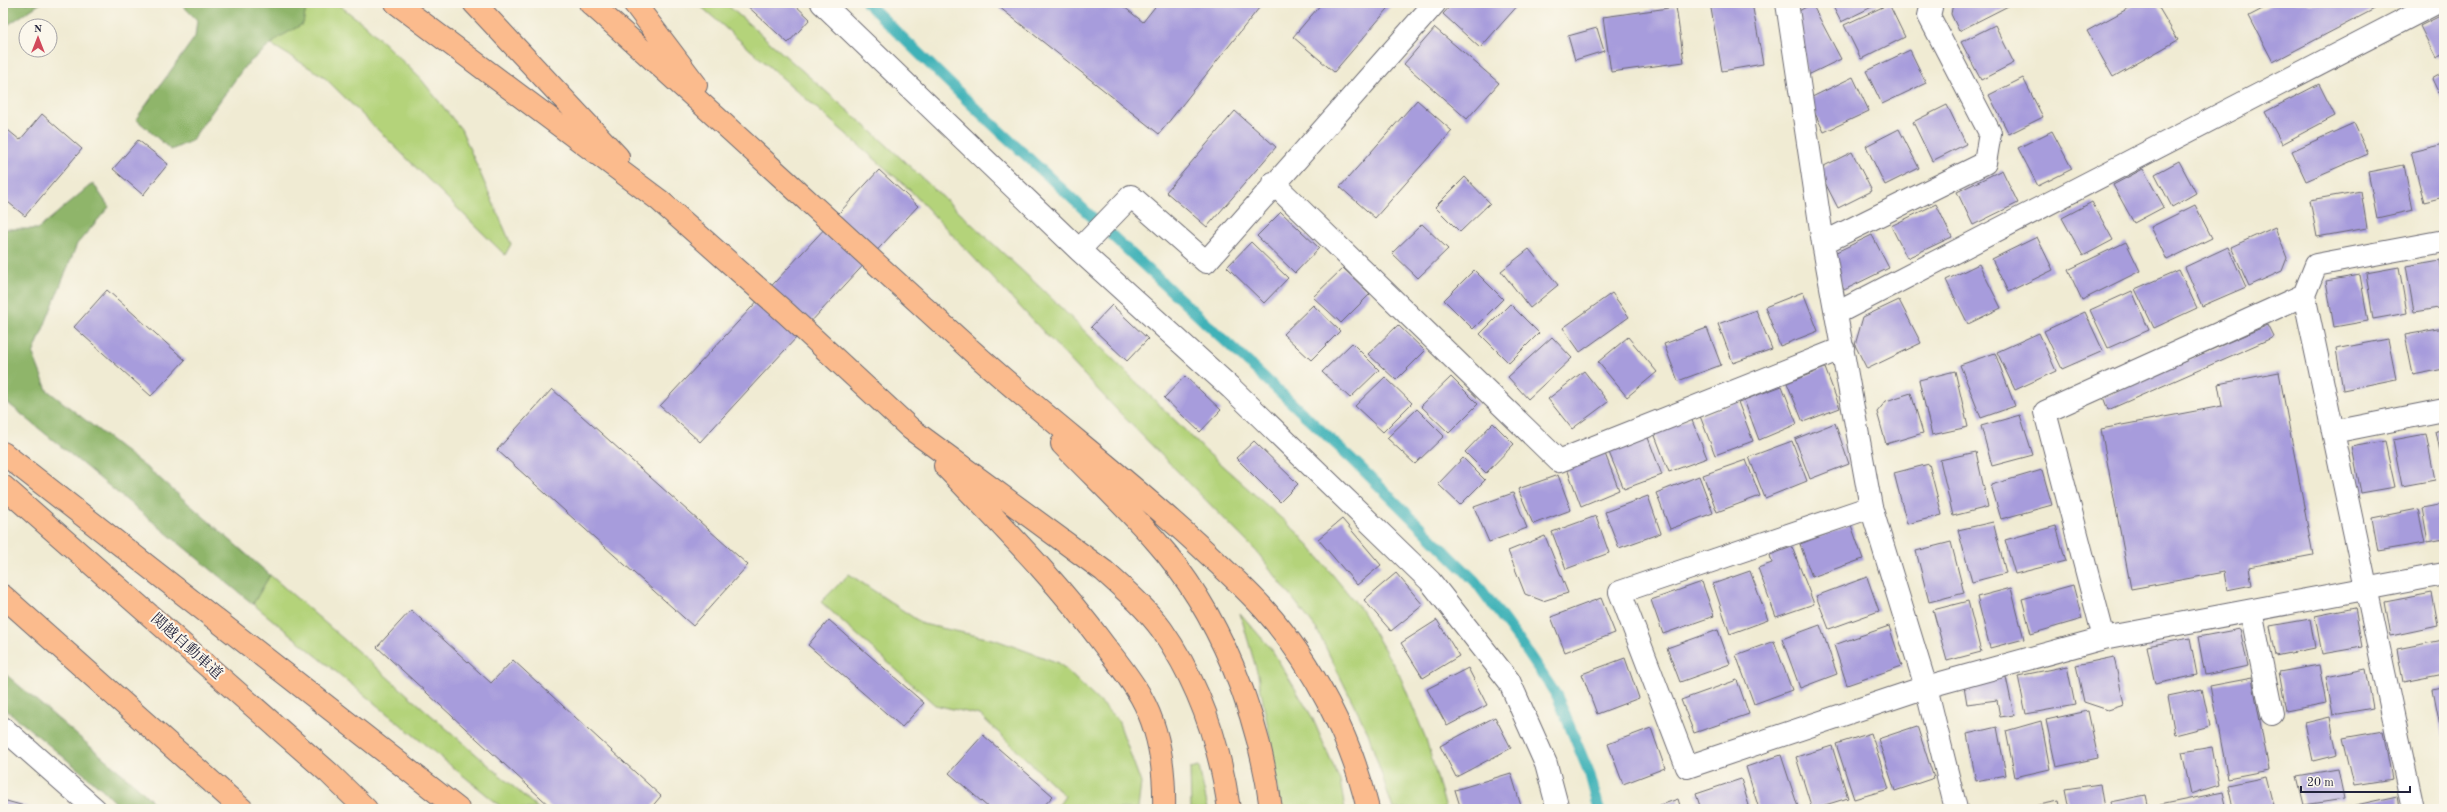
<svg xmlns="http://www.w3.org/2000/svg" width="2447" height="812" font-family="'Old Standard TT','Noto Serif JP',serif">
<rect width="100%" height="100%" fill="#fbf7ec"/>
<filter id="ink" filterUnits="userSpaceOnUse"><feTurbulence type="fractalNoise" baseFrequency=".025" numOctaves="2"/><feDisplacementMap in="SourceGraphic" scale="8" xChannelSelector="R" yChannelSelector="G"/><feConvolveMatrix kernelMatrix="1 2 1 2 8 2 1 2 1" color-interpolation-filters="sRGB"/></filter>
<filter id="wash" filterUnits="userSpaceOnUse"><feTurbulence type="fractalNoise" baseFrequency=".012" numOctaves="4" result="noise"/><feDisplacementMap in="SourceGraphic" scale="16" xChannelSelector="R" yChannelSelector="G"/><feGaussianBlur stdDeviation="0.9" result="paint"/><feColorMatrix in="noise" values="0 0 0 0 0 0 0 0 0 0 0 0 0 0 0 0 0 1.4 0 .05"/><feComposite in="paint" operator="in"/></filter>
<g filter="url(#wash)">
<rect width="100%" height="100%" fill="#f0ebd3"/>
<path fill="#b4d37a" stroke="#6b7a5a" d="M299 3H336L364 24 421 79 461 129 511 244 505 255 323 76 272 45Z
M697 3H725L878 137 1044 291 1208 453 1299 534 1360 608 1400 676 1426 739 1446 809H1393L1368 733 1317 630 1257 552 1118 411 910 190Z
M849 574 923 624 996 640 1059 663 1118 720 1141 783 1138 809H1056L1065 796 980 715 935 705 821 602Z
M270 575 539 809H504L253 604Z
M1240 613 1272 650 1312 717 1340 781 1345 809H1280L1274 760 1258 675Z
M1199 767 1208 809H1191L1190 769Z"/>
<path fill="#8fb56a" stroke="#586c52" d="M3 3H41L3 28Z
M180 3H307L303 24 280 37 245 66 191 141 171 150 136 119 195 37 197 20Z
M93 183 109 207 77 244 33 354 47 390 157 476 270 575 253 604 3 399V229H38Z
M3 672 139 788 160 809H122L101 788 3 707Z"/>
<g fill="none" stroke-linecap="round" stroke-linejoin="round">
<path stroke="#41b2b8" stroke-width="11" d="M867 3 975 108 1354 461 1475 581 1521 643 1557 696 1590 775 1599 809"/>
</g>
<g id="blocks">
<path fill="#a79cdc" d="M744 3H793L810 19 788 43Z
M994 3H1119L1143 22 1158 3H1263L1159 134Z
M1322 3H1393L1334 72 1293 37Z
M1453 3H1520L1480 48 1443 14Z
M1710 3H1752L1763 64 1722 71Z
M1831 3H1880L1841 22Z
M1953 3H2014L1959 31 1951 14Z
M2138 3H2156L2178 40 2113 77 2087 31Z
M2274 3H2386L2273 62 2249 16Z
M1812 4 1841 59 1808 75 1795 13Z
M1889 4 1905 37 1861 59 1844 25Z
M1676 7 1684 62 1611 72 1603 17Z
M2444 14V54L2436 58 2420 26Z
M1995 25 2014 63 1981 80 1961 42Z
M1435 28 1499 83 1467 119 1404 64Z
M1597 28 1604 51 1575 60 1568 36Z
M1910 50 1926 83 1882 104 1866 71Z
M2444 72V104L2432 79Z
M1853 77 1869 111 1824 132 1808 99Z
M2023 78 2043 117 2009 134 1989 95Z
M2319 84 2335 116 2282 144 2265 112Z
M1417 100 1452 131 1375 218 1340 187Z
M1947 105 1966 144 1932 161 1913 122Z
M1235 111 1276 147 1207 227 1166 192Z
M42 114 82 149 25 216 3 198V126L20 140Z
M2354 123 2368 154 2306 181 2292 151Z
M1899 129 1919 168 1885 185 1866 146Z
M2052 131 2072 169 2038 186 2018 148Z
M138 140 168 164 143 195 113 169Z
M2444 144V197L2424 202 2411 152Z
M1852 152 1872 191 1838 208 1818 169Z
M2179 161 2196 193 2172 207 2155 174Z
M2404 165 2413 210 2377 218 2368 172Z
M2143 169 2164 207 2134 223 2113 185Z
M879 170 918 206 700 442 660 406Z
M2002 170 2018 203 1973 225 1957 192Z
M1465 177 1490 203 1460 232 1435 207Z
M2361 191 2367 228 2317 237 2310 200Z
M2092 202 2113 240 2083 256 2062 218Z
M1936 204 1952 237 1907 258 1891 226Z
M2195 205 2212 238 2167 260 2151 227Z
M1281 212 1319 248 1295 273 1257 236Z
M1422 224 1448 249 1418 278 1392 253Z
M2275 227 2287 258 2282 271 2249 286 2231 247Z
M1872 235 1889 268 1844 290 1828 256Z
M2037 237 2053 270 2008 292 1992 259Z
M1251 242 1288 278 1264 303 1227 267Z
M2126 242 2140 271 2082 300 2068 270Z
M2228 247 2246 287 2202 306 2185 267Z
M1529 249 1558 285 1530 308 1501 271Z
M2440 260 2444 284V307L2414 312 2406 266Z
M1979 264 2001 308 1968 324 1946 280Z
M2399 267 2407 313 2373 319 2366 273Z
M1343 268 1370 294 1341 323 1313 297Z
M1474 270 1503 299 1473 329 1444 300Z
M2179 270 2197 308 2154 328 2135 289Z
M2360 275 2368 321 2334 327 2326 281Z
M107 290 185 360 151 396 74 327Z
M2132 291 2149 330 2108 348 2090 310Z
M1803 292 1818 331 1780 346 1765 307Z
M1612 293 1629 317 1580 352 1563 328Z
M1899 300 1921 343 1867 369 1855 345 1863 317Z
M1510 304 1539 333 1509 363 1480 334Z
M1112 305 1148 339 1127 361 1091 327Z
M1313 305 1340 331 1311 360 1283 334Z
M1756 310 1772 349 1733 363 1718 324Z
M2085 312 2103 351 2062 369 2044 331Z
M1398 325 1425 351 1396 380 1368 354Z
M2268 325 2274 337 2108 410 2103 397Z
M1707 328 1721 365 1678 381 1664 344Z
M2444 328V369L2413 375 2405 335Z
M2039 333 2056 371 2015 390 1997 352Z
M1552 337 1572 358 1528 399 1508 377Z
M1628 337 1657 372 1627 397 1598 362Z
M2388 339 2396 379 2343 390 2336 349Z
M1352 343 1379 370 1350 398 1322 372Z
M1995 353 2015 406 1981 418 1960 365Z
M1825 368 1840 408 1803 422 1787 383Z
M1584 371 1608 402 1572 429 1548 399Z
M1955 371 1968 427 1932 435 1919 380Z
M2279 372 2313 555 2249 567 2252 585 2227 590 2224 572 2131 589 2101 429 2222 406 2218 384Z
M1185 376 1221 410 1200 432 1164 398Z
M1385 377 1412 403 1383 432 1355 406Z
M1451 377 1478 404 1449 433 1421 406Z
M1782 386 1797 424 1759 440 1744 400Z
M552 389 748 565 693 626 497 450Z
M1911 393 1923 433 1886 444 1877 412 1886 401Z
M1738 402 1753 441 1715 455 1700 416Z
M1417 409 1444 436 1415 464 1387 438Z
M2020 415 2033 455 1992 466 1981 426Z
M1691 418 1707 458 1669 472 1654 433Z
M1493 423 1514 444 1486 473 1465 452Z
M1835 423 1849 464 1810 479 1795 439Z
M2444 430V467H2443L2436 431Z
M2426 434 2435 480 2402 486 2393 440Z
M1647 435 1662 475 1624 489 1608 450Z
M1254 441 1298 484 1280 502 1236 458Z
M1792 441 1807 481 1765 498 1749 457Z
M2385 441 2395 487 2361 493 2352 447Z
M1604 451 1619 490 1581 506 1566 466Z
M1976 452 1988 507 1953 516 1940 460Z
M1463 458 1485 480 1460 505 1438 484Z
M1746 460 1760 496 1717 512 1703 475Z
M1929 464 1942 515 1907 524 1894 473Z
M2042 470 2052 505 2001 519 1991 485Z
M1558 475 1571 510 1533 524 1518 489Z
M1699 476 1713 513 1670 529 1656 493Z
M1513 493 1527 528 1489 542 1474 507Z
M1648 496 1661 533 1619 548 1605 512Z
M2444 504V539L2428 542 2422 508Z
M2418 509 2425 543 2378 551 2372 518Z
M1596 516 1609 553 1566 569 1552 532Z
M1342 519 1381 565 1357 585 1318 539Z
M1993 522 2006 573 1972 582 1958 530Z
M1851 525 1863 559 1812 577 1800 544Z
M2056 526 2066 561 2015 574 2005 540Z
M1545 536 1568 593 1543 601 1525 594 1508 551Z
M1951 542 1964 593 1929 602 1916 551Z
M1792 547 1814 604 1776 617 1758 568 1772 563 1770 555Z
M1750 571 1768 620 1730 634 1713 584Z
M1396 573 1423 605 1391 631 1364 600Z
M1867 577 1879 611 1829 629 1816 596Z
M1702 582 1714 616 1663 634 1651 600Z
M2073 585 2082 619 2031 634 2022 599Z
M2011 588 2024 639 1990 648 1977 597Z
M2432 593 2438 626 2391 636 2385 602Z
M2441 593H2444V606H2443Z
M1601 598 1615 633 1565 652 1551 617Z
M1968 601 1981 652 1947 661 1933 610Z
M2355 608 2362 647 2322 654 2315 616Z
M411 610 491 683 513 660 661 796 650 809H553L377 647Z
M2310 619 2315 648 2276 656 2270 626Z
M829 620 924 703 902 727 808 645Z
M1437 620 1459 656 1423 678 1401 643Z
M1820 625 1837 674 1800 688 1782 639Z
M1889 626 1902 666 1847 685 1834 645Z
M2240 629 2248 666 2205 675 2198 637Z
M1718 630 1730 664 1680 682 1667 648Z
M2190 638 2197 675 2155 684 2147 646Z
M2443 640 2444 674 2403 682 2397 649Z
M1774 641 1792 690 1754 704 1736 655Z
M2114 657 2124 705 2108 710 2084 702 2076 665Z
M1625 658 1639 698 1597 714 1582 674Z
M2319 665 2326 703 2286 711 2279 672Z
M2067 666 2075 705 2026 714 2018 676Z
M1468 668 1487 705 1447 726 1427 689Z
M2366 669 2373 708 2333 715 2326 677Z
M2006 677 2014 715 2000 717 1997 700 1967 704 1964 686Z
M2252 678 2269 770 2228 778 2210 686Z
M1737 680 1749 714 1694 733 1681 700Z
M2444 687V736H2442L2433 689Z
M2202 689 2210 726 2175 735 2168 696Z
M2088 711 2098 758 2056 767 2046 720Z
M1495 717 1511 748 1456 777 1440 746Z
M2330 717 2337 755 2313 761 2305 723Z
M2041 721 2050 769 2015 777 2006 731Z
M1917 726 1934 778 1895 791 1878 739Z
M1997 727 2006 775 1976 781 1967 734Z
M1651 728 1665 768 1623 784 1608 744Z
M2383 731 2392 779 2354 785 2343 738Z
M1871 733 1889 789 1854 799 1836 744Z
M983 735 1053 796 1041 809H990L949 773Z
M1832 746 1848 798 1812 809 1796 757Z
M2212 747 2219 785 2191 794 2182 752Z
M1781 755 1798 807 1759 809 1746 767Z
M2338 769 2344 799 2304 805 2297 776Z
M1511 773 1521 806 1511 809H1461L1455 790Z
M2266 777 2274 809H2233L2228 785Z
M1741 779 1750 809H1701L1696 794Z
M2100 784 2104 809H2069L2065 789Z
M2223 792 2227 809H2161L2160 805Z
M2146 795 2149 809H2112L2110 802Z
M2397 796 2399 809H2348L2347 807Z
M1678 799 1681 809H1649Z
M3 800 35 809H3Z
M2059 801 2061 809H2029V807Z"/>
</g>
</g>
<g filter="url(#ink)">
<use href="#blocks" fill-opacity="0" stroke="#6a6870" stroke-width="1"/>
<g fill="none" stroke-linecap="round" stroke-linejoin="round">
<g stroke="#6a6870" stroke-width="24">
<path id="minor" d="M822 3 1079 250 1231 388 1430 581 1509 681 1546 764 1558 809
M1787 3 1823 243 1871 507 1926 687 1956 809
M1273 183 1559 461 1843 348
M1823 243 1985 163 1990 133 1929 16 1932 3
M1079 250 1131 196 1206 262 1435 3
M2304 295 2413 809
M1837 313 2436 3
M2333 432 2444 410
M1871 507 1620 592 1687 767 1926 687 2104 638 2444 574
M2251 611 2272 714
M2104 638 2045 412 2304 295 2316 265 2444 241
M3 728 95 809"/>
</g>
<g stroke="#6a6870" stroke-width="24">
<path id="motorway" d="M396 3 659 200 786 313 911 429 1104 571C1124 589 1146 608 1162 630 1199 683 1220 746 1229 809
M474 3 618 157
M590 3C719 118 845 236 973 352 1049 421 1132 482 1207 553 1226 571 1246 589 1264 609 1313 664 1351 737 1368 809
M634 3 696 85
M1062 444C1093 476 1126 507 1155 540 1219 612 1259 713 1271 809
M3 453 458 809
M945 466C1000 524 1057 581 1104 645 1117 662 1131 679 1141 697 1160 731 1165 771 1164 809
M3 486 329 773 366 809
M3 596 242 809"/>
</g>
<use href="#minor" stroke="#fff" stroke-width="22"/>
<use href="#motorway" stroke="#fbbb8d" stroke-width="22"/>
</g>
</g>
<g text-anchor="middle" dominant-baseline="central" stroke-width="4" stroke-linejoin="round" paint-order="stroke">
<g font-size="15" fill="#22223b" stroke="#fbf7ec">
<text transform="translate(186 647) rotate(42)">関越自動車道</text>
</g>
</g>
<rect width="2447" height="812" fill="none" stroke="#fbf7ec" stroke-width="16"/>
<g transform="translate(38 38)"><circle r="19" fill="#fbf7ec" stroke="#a4a2a5"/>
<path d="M0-3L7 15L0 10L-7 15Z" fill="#d1495b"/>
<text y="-6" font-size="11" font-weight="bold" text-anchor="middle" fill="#22223b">N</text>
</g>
<path d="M2301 786v6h109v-6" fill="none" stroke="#22223b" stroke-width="2"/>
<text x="2307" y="786" font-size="12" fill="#22223b" stroke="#fbf7ec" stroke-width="3" paint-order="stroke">20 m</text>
</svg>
